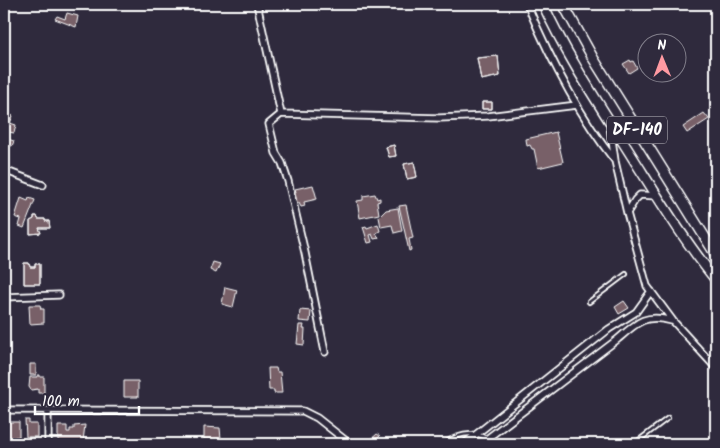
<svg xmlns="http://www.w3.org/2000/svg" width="720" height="448" font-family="Kalam,sans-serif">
<rect width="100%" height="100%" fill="#2f2a3d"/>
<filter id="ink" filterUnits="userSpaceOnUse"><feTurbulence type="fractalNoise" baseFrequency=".02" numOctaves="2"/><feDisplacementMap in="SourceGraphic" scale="10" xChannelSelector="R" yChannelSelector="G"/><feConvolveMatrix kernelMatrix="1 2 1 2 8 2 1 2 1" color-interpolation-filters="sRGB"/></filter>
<g filter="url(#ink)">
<path fill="#786068" stroke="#fff" d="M67 13 78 16 76 27 55 19 57 16 65 19Z
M498 56 500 76 481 80 477 58Z
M498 56 500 76 481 80 477 58Z
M630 60 631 62 633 61 637 68 629 73 623 64Z
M482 102H492V109H482Z
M482 102H492V109H482Z
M4 112 13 116 10 123 16 125 14 133 4 131Z
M704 113 709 119 687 133 683 127Z
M556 132 563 162 538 168 534 149H532L530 145 527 146 526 139Z
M4 138 14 141 12 146 8 145 7 149 4 147Z
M394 145 396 156 389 157 386 147Z
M394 145 396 156 389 157 386 147Z
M414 162 417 177 407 179 404 164Z
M414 162 417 177 407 179 404 164Z
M313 185 317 199 304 202 305 206 301 207 299 203H296L298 207 295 208 293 192H296L295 189Z
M375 194 377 199 380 198V201L377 202 379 214 360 218 357 201 363 200V196Z
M21 198 28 201 29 198 35 200 24 228 19 226 21 219 15 217Z
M406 205 413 238 409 239 411 250 409 251 399 206Z
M398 208 402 231 394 233 392 225 381 227 379 217 386 210Z
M34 216H37L38 219H45V221H49L50 228H39L41 233 30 234V221L34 219Z
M34 216H37L38 219H45V221H49L50 228H39L41 233 30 234V221L34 219Z
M378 224 380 231 376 233 379 238 374 239 372 234 370 235 372 242 368 243 363 227 366 226 367 228Z
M213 262 220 264 216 273 210 270Z
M24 263H29L30 267H35V264H40V284H24Z
M24 263H29L30 267H35V264H40V284H24Z
M225 287 237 290 233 307 222 304Z
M624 301 629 308 619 314 615 307Z
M29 305H40L41 309H44V323L30 324Z
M300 310 311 311 310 322 299 321Z
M299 325H304L303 329H305L304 345 297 344Z
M30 364H36V375H30Z
M268 368H276L277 372H280L282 393H274V390H269Z
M38 375H40V377H44V393H38V389L31 390 29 387 30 377H38Z
M124 381H138V397H124Z
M25 420H29V424H37V437H26Z
M4 422H19V437H15V444H4Z
M85 425 83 441H58V426H67V432H70V429H74V426Z
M204 427 220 428 221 439H219V444H213V439H204Z
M377 434 380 436 377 439 384 444H373L369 441Z"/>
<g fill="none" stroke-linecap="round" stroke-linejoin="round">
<g stroke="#fff" stroke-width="6">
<path id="lane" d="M589 302 626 274
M443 444C456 435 471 430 486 438
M634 444 668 418"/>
</g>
<g stroke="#fff" stroke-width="9">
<path id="street" d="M257 4 281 114 439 118 488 116 577 105
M527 4C550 59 578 114 615 161
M281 114 269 124 276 153 282 163 288 181 305 253 325 352
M610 126 615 161 627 213 647 286 673 321 716 368
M4 170 43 185
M627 213 635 200 640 195 657 196
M4 297 59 295
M4 410 303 411 317 418 350 444
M48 411V444
M464 444 609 329 636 312 651 291
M480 444 618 339C637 322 646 313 672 321"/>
</g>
<g stroke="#fff" stroke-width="12">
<path id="primary" d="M543 4C568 59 601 107 633 158 659 199 685 242 716 280
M563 4 593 58 716 255"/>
</g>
<use href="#lane" stroke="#2f2a3d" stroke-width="2.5"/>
<use href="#street" stroke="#2f2a3d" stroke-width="5.5"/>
<use href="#primary" stroke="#2f2a3d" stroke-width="9"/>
</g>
</g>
<g text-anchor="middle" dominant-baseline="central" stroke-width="4" stroke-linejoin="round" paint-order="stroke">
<rect fill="#2f2a3d" stroke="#c1bfc5" stroke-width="1" x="607" y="116.5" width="60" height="27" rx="4"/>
<g font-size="16" font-weight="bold" fill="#fff">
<text x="637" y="130">DF-140</text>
</g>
</g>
<rect width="720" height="448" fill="none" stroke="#2f2a3d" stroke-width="20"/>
<rect x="10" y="10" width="700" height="428" fill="none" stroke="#fff" stroke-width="2" filter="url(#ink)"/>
<g transform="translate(662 58) rotate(359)"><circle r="24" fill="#2f2a3d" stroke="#827f8b"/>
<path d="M0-4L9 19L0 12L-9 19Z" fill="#ff9aa2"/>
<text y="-8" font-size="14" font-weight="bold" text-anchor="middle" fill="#ffffff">N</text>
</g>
<path d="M35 406v8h104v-8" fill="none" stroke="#ffffff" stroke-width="2.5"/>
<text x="42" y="406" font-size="15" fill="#ffffff" stroke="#2f2a3d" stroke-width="4" paint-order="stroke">100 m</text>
</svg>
